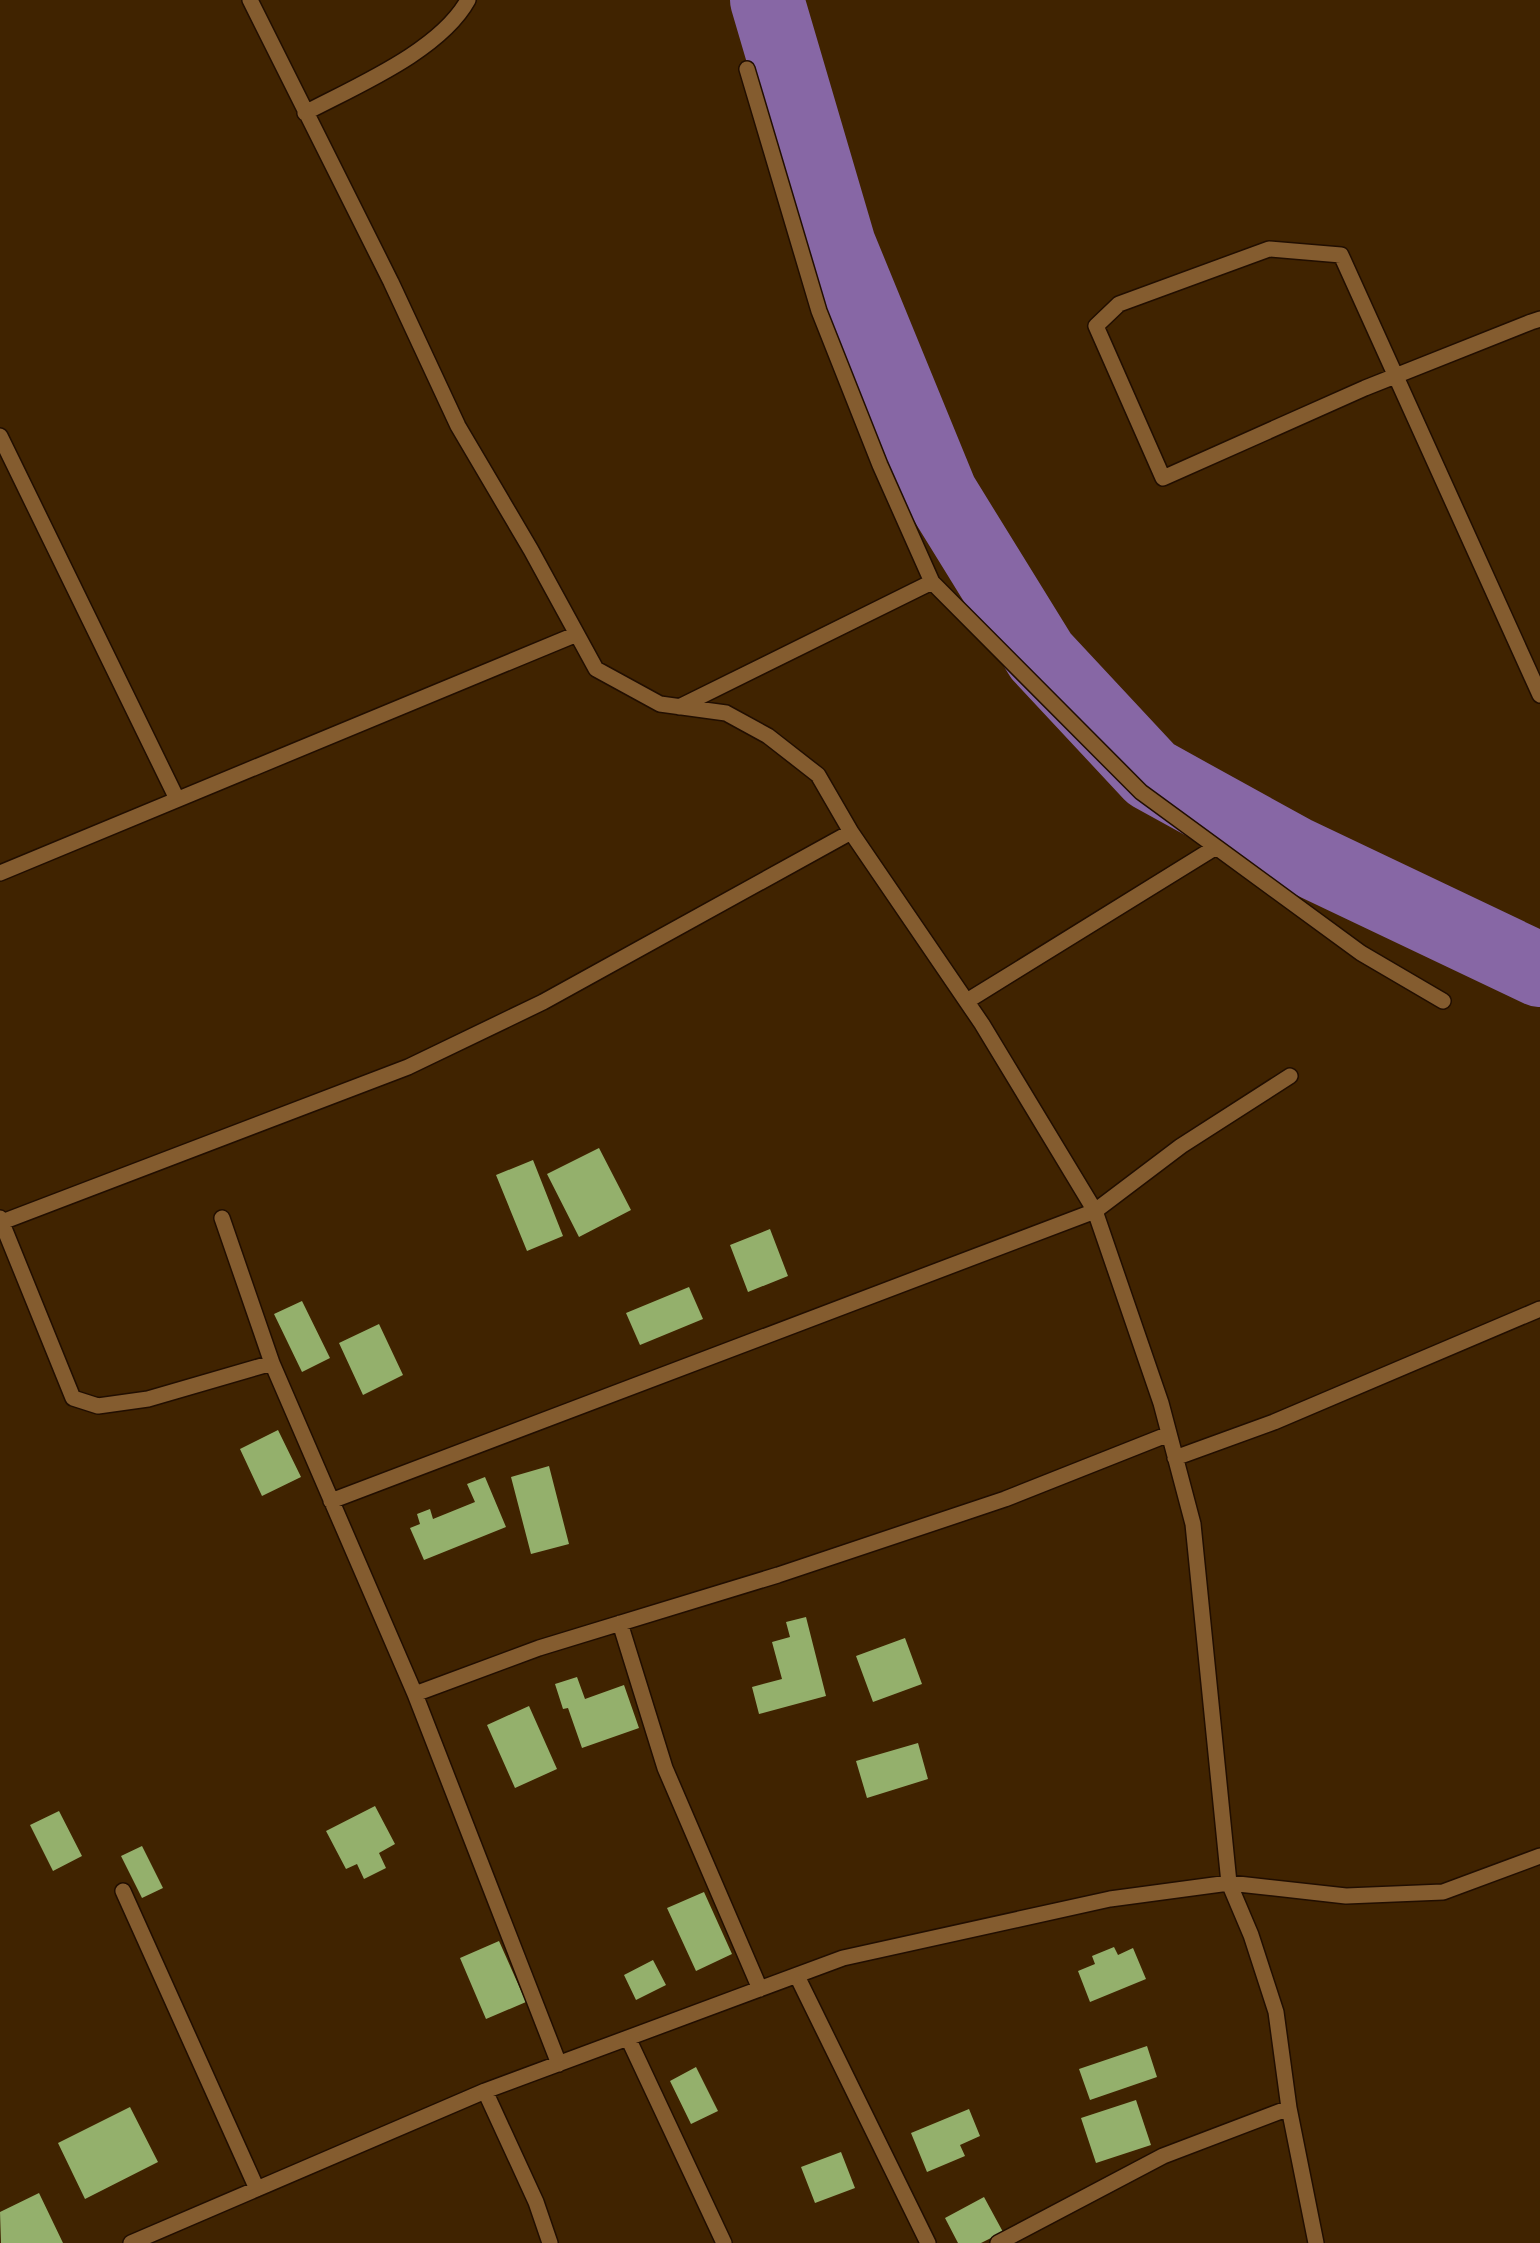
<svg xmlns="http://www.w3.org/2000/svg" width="1540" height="2243" font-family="'Source Sans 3',sans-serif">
<rect width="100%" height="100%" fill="#402300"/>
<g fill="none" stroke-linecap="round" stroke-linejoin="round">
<path stroke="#8767a5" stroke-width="74" d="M767 0 839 245 941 494 1041 656 1151 774 1294 853 1540 970"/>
</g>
<path fill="#94b06c" d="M599 1148 631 1210 579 1237 547 1174Z
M533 1160 563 1236 527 1251 496 1175Z
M770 1229 788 1276 748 1292 730 1245Z
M689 1287 703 1319 640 1345 626 1313Z
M302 1301 330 1358 302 1372 274 1314Z
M379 1324 403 1375 363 1395 339 1343Z
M278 1430 301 1477 262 1496 240 1449Z
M549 1466 569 1544 531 1554 511 1477Z
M485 1477 506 1527 424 1560 410 1528 420 1524 417 1514 430 1509 433 1519 475 1502 467 1484Z
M806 1617 826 1696 759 1714 752 1687 782 1679 772 1642 790 1637 786 1622Z
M905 1638 922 1684 873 1702 856 1656Z
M577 1677 585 1699 624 1685 639 1728 582 1748 568 1708 563 1709 555 1684Z
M529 1706 557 1769 515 1788 487 1725Z
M918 1743 928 1779 867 1798 856 1761Z
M375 1806 395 1844 379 1853 386 1868 364 1879 357 1864 346 1869 326 1831Z
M59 1811 82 1856 53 1871 30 1825Z
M142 1846 163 1888 142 1898 121 1856Z
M704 1892 732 1954 696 1971 667 1908Z
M499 1941 526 2002 486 2019 460 1958Z
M1114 1947 1118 1955 1133 1948 1146 1979 1090 2002 1078 1971 1095 1964 1092 1956Z
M653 1960 666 1985 636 2000 624 1975Z
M1147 2046 1157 2077 1090 2100 1079 2069Z
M696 2067 718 2111 691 2124 670 2081Z
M1136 2100 1151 2145 1096 2163 1081 2118Z
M130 2107 158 2162 85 2199 58 2143Z
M969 2109 980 2136 960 2145 965 2156 927 2172 911 2133Z
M841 2152 855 2188 815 2203 801 2167Z
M39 2193 63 2243H1L0 2212Z
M984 2197 1003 2232 981 2243H958L945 2218Z"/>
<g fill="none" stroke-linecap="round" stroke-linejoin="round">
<g stroke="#210e00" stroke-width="18">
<path id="street" d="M250 0 391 282 458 426 531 550 596 669 660 704 726 713 768 736 818 775 851 832 982 1024 1095 1211 1161 1403 1193 1524 1229 1883 1251 1935 1276 2012 1289 2108 1316 2243
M747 69 819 311 880 465 932 582 1141 792 1361 953 1443 1001
M305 113C356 86 440 51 468 0
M1540 319 1531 322 1365 388 1163 478 1096 326 1119 304 1269 249 1341 255 1540 695
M0 436 177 799
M679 707 932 582
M0 873 577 634
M967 1001 1216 847
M0 1218 73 1398 98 1406 148 1399 272 1363 415 1694 559 2064
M222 1218 272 1363
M2 1222 408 1067 543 1002 851 832
M1175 1458 1274 1422 1540 1309
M331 1501 1095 1211 1181 1146 1290 1076
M620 1623 665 1768 760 1989
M415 1694 539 1648 778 1575 1005 1499 1169 1434
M123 1891 257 2189
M797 1976 928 2243
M628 2038 724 2243
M485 2091 536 2202 550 2243
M131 2243 485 2091 843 1958 1110 1899 1229 1883 1346 1896 1443 1892 1540 1856
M998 2243 1163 2156 1289 2108"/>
</g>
<use href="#street" stroke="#845c2f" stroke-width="15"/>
</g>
</svg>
